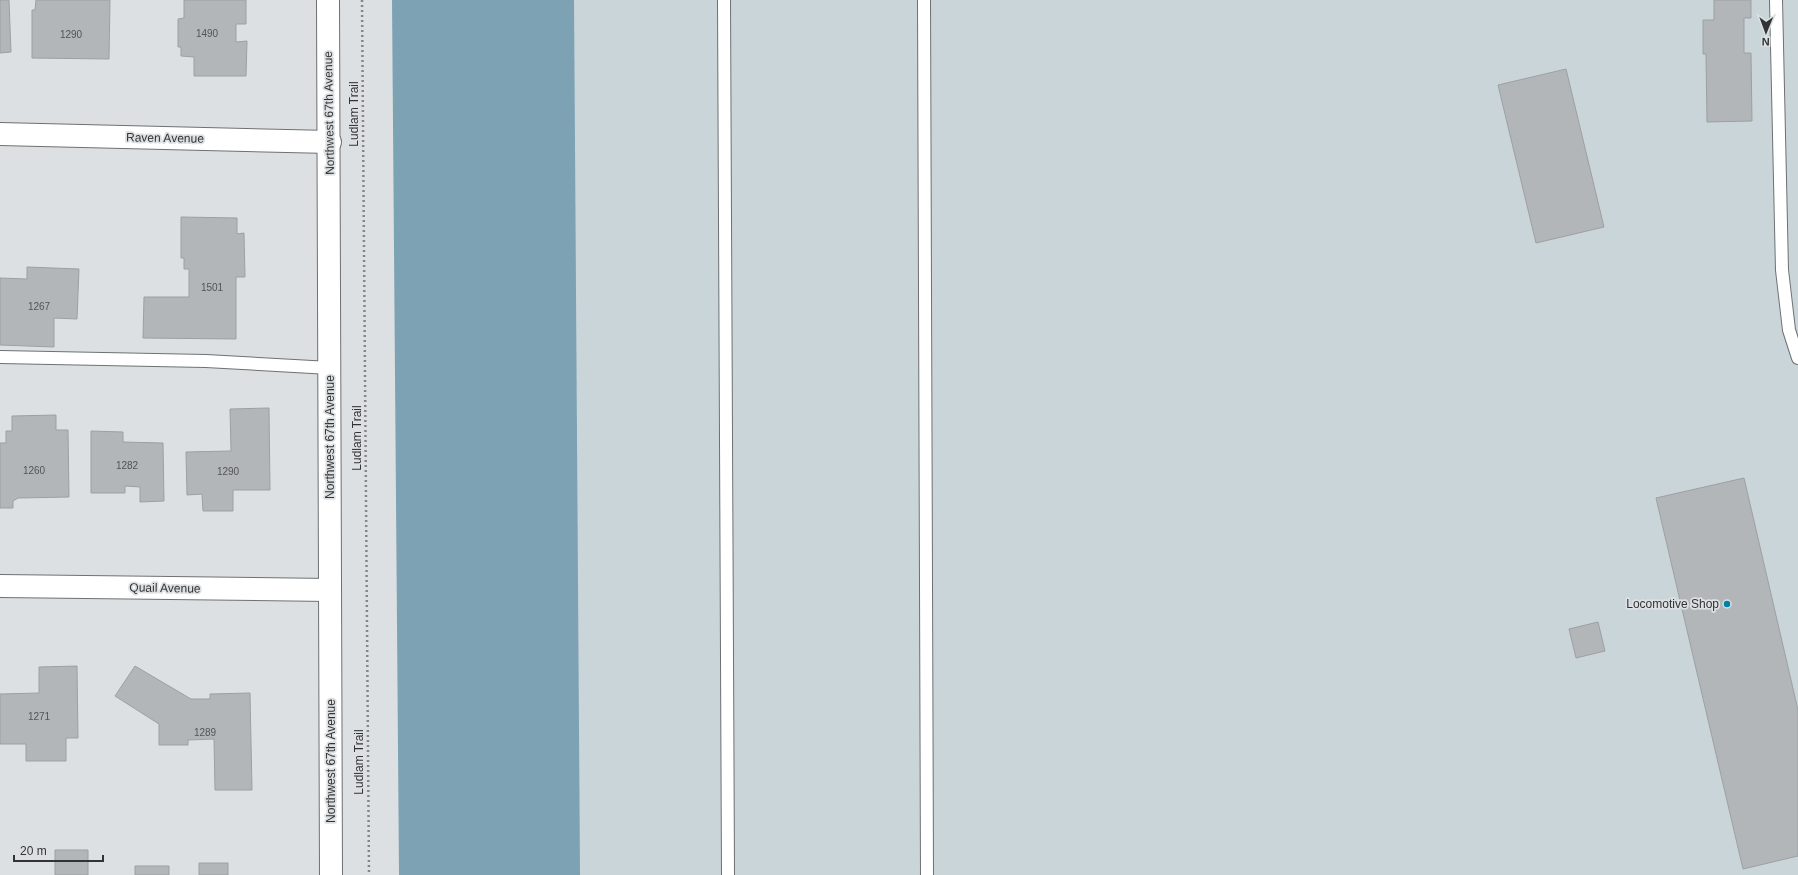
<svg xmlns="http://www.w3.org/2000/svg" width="1798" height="875" font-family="Helvetica,sans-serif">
<rect width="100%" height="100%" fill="#dde0e2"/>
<path fill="#cad5da" d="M514 0H1798V875H536Z"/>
<path fill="#7ca2b4" d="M392 0H574L580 875H399Z"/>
<path fill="#b3b6b8" stroke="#9da0a2" d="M0 0H9L11 52 0 53Z
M36 0H110L109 59 32 58V10H35Z
M184 0H246V24H236V42L247 41 246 76H194V57L181 56V47H178V19L184 18Z
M1714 0H1751V18H1744V53H1751L1752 121 1707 122 1706 54H1703V20H1714Z
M1566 69 1604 227 1536 243 1498 85Z
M181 217 237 218V234L244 233 245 277H236V339L143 338 144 297H189V269H184V258H181Z
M27 267 79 269 77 319 54 318V347L0 345V278L27 279Z
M269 408 270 490H233V511H203L202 494 187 495 186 452 231 451 230 409Z
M56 415V430H68L69 497 18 498 13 501V508H0V443H6V431H12V416Z
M91 431 123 432V442L163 443 164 501 140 502V487L125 486V493H91Z
M1744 478 1798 710V856L1743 869 1656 498Z
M1598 622 1605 651 1576 658 1569 629Z
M77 666 78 738H66V761H26V744H0V694L39 693V667Z
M135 666 191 699H210V694L250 693 252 790H215L214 739 188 740V745H159V724L115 696Z
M55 850H88V875H55Z
M199 863H228V875H199Z
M135 866H169V875H135Z"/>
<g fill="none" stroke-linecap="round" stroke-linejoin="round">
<g stroke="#6e7172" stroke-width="14">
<path id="service" d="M724 0 728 875
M924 0 927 875
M1776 0 1782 270 1789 330 1798 358
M0 357 206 361 330 368"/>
</g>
<g stroke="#6e7172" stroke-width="24">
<path id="minor" d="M0 134 330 142
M0 586 330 590"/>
</g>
<g stroke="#6e7172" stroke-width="24">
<path id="tertiary" d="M328 0 331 875"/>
</g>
<path stroke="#838587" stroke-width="2.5" stroke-dasharray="2 3" stroke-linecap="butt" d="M362 0 369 875"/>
<use href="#service" stroke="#fff" stroke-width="12"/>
<use href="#minor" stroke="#fff" stroke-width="22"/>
<use href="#tertiary" stroke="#fff" stroke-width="22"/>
</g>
<circle fill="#0380a6" stroke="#dde0e2" stroke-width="1.5" cx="1727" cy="604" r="4"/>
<g text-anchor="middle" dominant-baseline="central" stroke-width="3.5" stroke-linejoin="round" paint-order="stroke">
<g font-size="10" fill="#525455">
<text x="207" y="33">1490</text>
<text x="71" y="34">1290</text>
<text x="212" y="287">1501</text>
<text x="39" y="306">1267</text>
<text x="127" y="465">1282</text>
<text x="34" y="470">1260</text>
<text x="228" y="471">1290</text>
<text x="39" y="716">1271</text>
<text x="205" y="732">1289</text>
</g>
<g font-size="12" fill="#323334" stroke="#dde0e2">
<text transform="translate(329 113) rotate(-91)">Northwest 67th Avenue</text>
<text transform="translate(354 114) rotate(-90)">Ludlam Trail</text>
<text transform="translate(165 138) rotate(1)">Raven Avenue</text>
<text transform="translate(330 437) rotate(-90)">Northwest 67th Avenue</text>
<text transform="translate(357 438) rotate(-90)">Ludlam Trail</text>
<text transform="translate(165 588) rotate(1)">Quail Avenue</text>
<text transform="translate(331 761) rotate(-90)">Northwest 67th Avenue</text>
<text transform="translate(359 762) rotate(-90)">Ludlam Trail</text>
</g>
<g font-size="12" fill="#323334" stroke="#dde0e2" text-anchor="end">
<text x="1719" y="604">Locomotive Shop</text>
</g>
</g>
<g transform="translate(1766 32) rotate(181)" stroke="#dde0e2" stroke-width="3" paint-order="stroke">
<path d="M0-3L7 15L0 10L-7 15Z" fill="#323334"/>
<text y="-6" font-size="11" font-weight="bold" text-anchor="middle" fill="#323334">N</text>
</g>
<path d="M14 855v6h89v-6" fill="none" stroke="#323334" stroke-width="2"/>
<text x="20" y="855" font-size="12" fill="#323334" stroke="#dde0e2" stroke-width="3" paint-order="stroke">20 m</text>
</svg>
